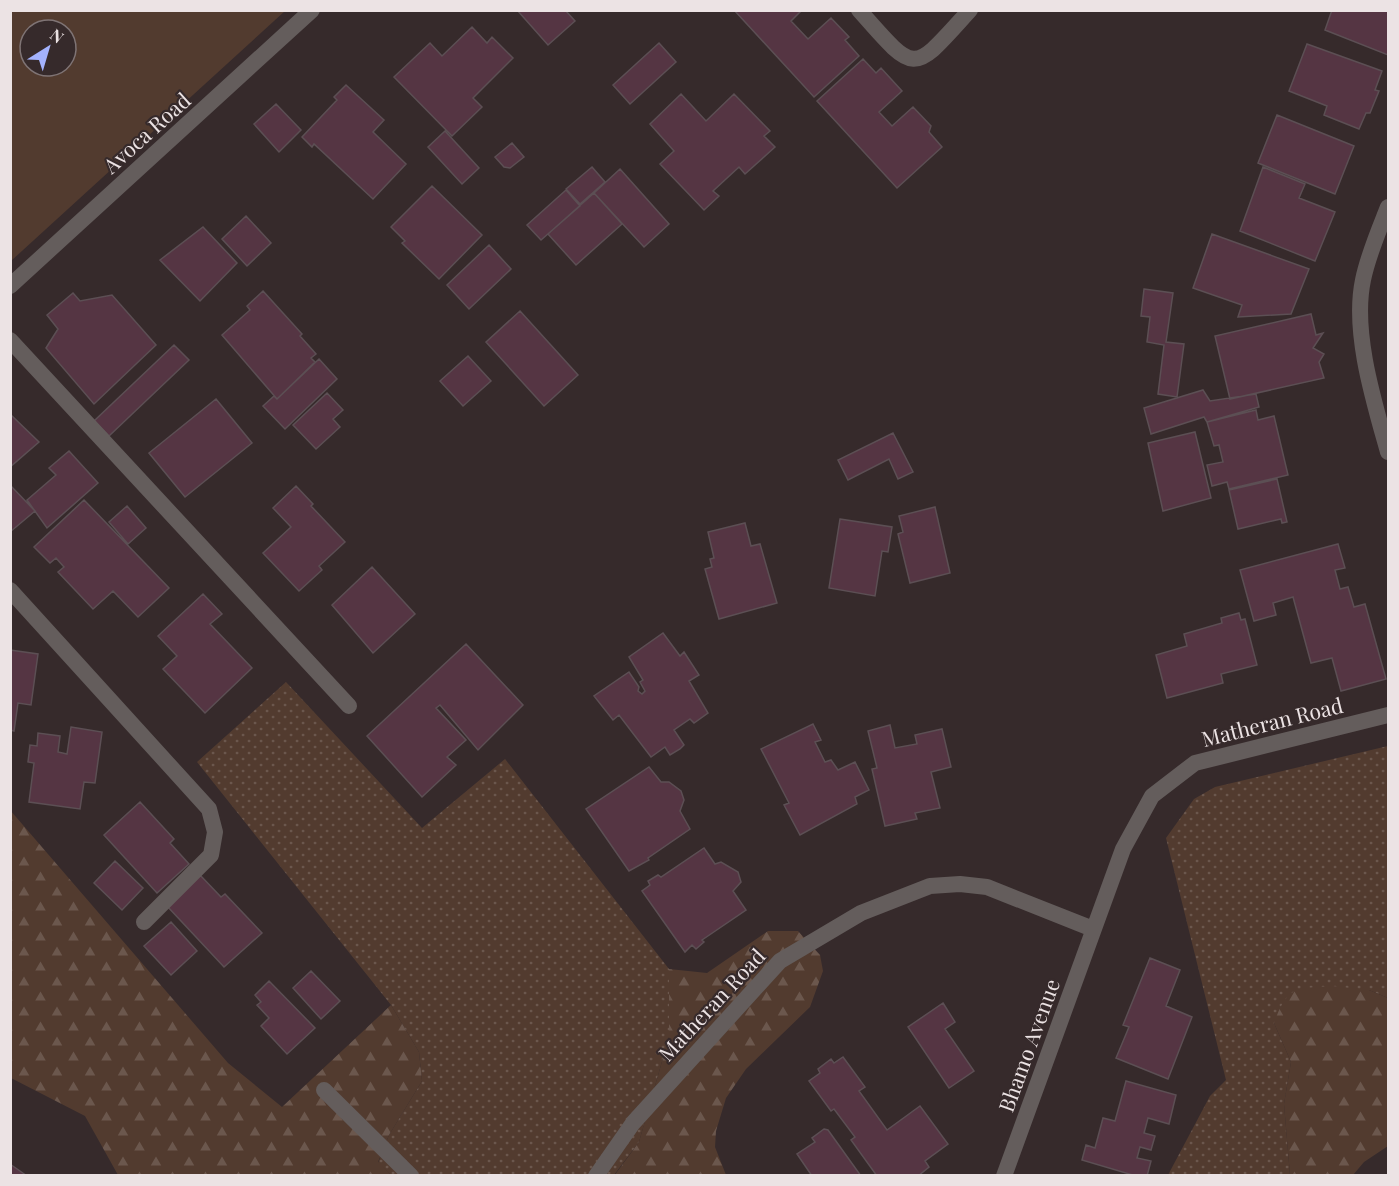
<svg xmlns="http://www.w3.org/2000/svg" width="1399" height="1186" font-family="'Playfair Display',serif">
<defs>
<pattern id="grass-dots" width="8" height="8" patternUnits="userSpaceOnUse" patternTransform="scale(1.5)"><rect width="8" height="8" fill="#523b2f"/><path d="M2 2h.1M6 6h.1" fill="none" stroke="#6b574d" stroke-width="1.8" stroke-linecap="round"/></pattern>
<pattern id="forest-firs" width="22" height="20" patternUnits="userSpaceOnUse" patternTransform="scale(1.5)"><rect width="22" height="20" fill="#523b2f"/><path d="M5 1l3.5 6h-7zM16 11l3.5 6h-7z" fill="#6b574d"/></pattern>
</defs>
<rect width="100%" height="100%" fill="#362a2b"/>
<path fill="url(#grass-dots)" d="M286 682 422 828 505 759 669 969V1037L639 1142 614 1175H391L378 1163 389 1135 422 1081 419 1052 391 1005 197 762Z
M1388 746V998L1369 990 1274 1023 1291 1062 1284 1104 1290 1175H1168L1210 1096 1226 1080 1166 838 1194 799 1215 787Z"/>
<path fill="url(#forest-firs)" d="M10 810 228 1063 282 1107 391 1005 419 1052 422 1081 389 1135 378 1162 391 1175H118L85 1116 11 1078Z
M768 931H798L820 955 823 971 810 1007 746 1069 726 1098 716 1131 715 1147 726 1175 614 1176 639 1142 669 1037V969L707 973Z
M1332 986 1369 990 1388 998V1146L1364 1162 1353 1175H1290L1284 1104 1291 1062 1274 1023C1288 985 1295 989 1332 986Z"/>
<path fill="#523b2f" fill-rule="evenodd" d="M11 10H285V11L11 261ZM30 30H66V66H30Z"/>
<path fill="#553543" stroke="#5c4f54" stroke-width="1.5" d="M517 10H565L575 21 548 45Z
M734 10H802L791 21 808 39 831 18 849 37 845 40 859 56 814 97Z
M1332 10H1388V55L1325 30Z
M472 27 487 43 492 37 513 58 473 98 482 107 452 136 394 77 430 43 442 56Z
M659 43 676 62 630 104 613 85Z
M1307 44 1382 71 1375 90 1379 91 1370 113H1366L1359 129 1324 115 1327 106 1289 91Z
M863 59 876 73 881 68 902 91 879 112 892 126 913 107 931 126 929 132 942 147 897 188 817 101Z
M346 85 384 120 373 132 406 164 373 199 314 144 312 147 302 137 337 100 334 97Z
M681 94 706 121 734 94 770 131 764 136 775 147 745 174 739 167 713 191 719 196 704 210 660 164 674 151 650 124Z
M276 104 301 130 279 152 254 124Z
M1277 115 1354 146 1335 194 1258 163Z
M445 131 479 168 462 184 428 147Z
M512 143 524 157 510 168 504 167 495 157Z
M592 167 605 182 580 204 566 189Z
M1263 167 1305 184 1299 198 1335 212 1315 261 1240 231Z
M620 169 669 224 644 247 594 193Z
M432 186 482 235 439 279 402 243 405 241 391 227Z
M566 190 580 206 541 240 527 225Z
M594 193 622 224 576 265 548 234Z
M246 216 271 243 247 266 222 239Z
M203 227 237 263 200 301 160 260Z
M1212 234 1309 269 1291 314 1238 317 1242 305 1193 288Z
M489 245 511 269 469 309 447 285Z
M1144 289 1173 293 1166 342 1184 344 1177 397 1158 394 1164 345 1147 342 1150 317 1141 316Z
M263 291 302 334 300 336 316 354 311 358 315 362 277 399 222 335 250 310 247 306Z
M73 293 80 301 112 295 156 345 94 404 46 348 58 329 47 315Z
M520 311 578 375 544 406 486 342Z
M1311 314 1316 335 1323 333 1313 348 1324 354 1319 362 1324 378 1230 399 1215 336Z
M174 345 189 360 109 436 94 421Z
M468 356 491 381 463 406 440 381Z
M319 359 337 379 285 429 263 406 274 396 277 399Z
M1203 390 1210 401 1256 394 1259 407 1207 422 1204 417 1151 434 1144 408Z
M327 393 343 410 333 419 340 427 316 449 293 425Z
M216 399 252 443 185 497 149 453Z
M1256 410 1258 420 1274 416 1288 475 1229 489 1227 482 1212 486 1207 465 1223 462 1219 445 1214 446 1207 422Z
M10 414 39 442 10 467Z
M1195 432 1211 498 1163 511 1148 443Z
M893 433 913 472 898 479 889 459 848 480 838 460Z
M69 451 98 483 47 528 27 500 56 475 49 468Z
M1277 479 1287 522 1282 523 1281 519 1238 529 1229 490Z
M10 485 35 511 10 532Z
M296 486 313 504 311 506 345 542 319 566 322 570 299 591 263 553 291 527 273 508Z
M84 500 169 588 138 617 113 591 93 609 58 572 64 567 56 558 50 563 34 547Z
M127 506 146 528 128 544 109 522Z
M935 507 950 573 910 583 898 534 903 532 899 516Z
M840 519 892 527 888 552 882 551 875 596 829 588Z
M745 523 751 546 760 544 777 603 719 619 705 569 712 567 710 559 714 558 708 532Z
M1338 544 1345 568 1335 570 1340 589 1348 587 1354 607 1365 604 1386 679 1341 691 1332 658 1311 663 1293 597 1273 603 1276 615 1254 621 1240 570Z
M372 567 415 614 373 653 332 605Z
M203 594 222 614 210 624 252 668 205 713 163 669 177 656 158 636Z
M1239 613 1241 620 1245 619 1257 665 1221 674 1223 683 1167 698 1156 655 1187 646 1184 634 1222 623 1221 618Z
M663 633 680 656 684 652 699 675 689 681 708 713 694 723 690 719 674 730 684 745 680 749 670 755 665 747 651 757 619 715 613 720 594 696 629 672 639 687 638 691 642 694 645 691 640 682 643 680 629 657Z
M466 644 523 705 478 750 440 705 436 708 466 740 447 757 456 765 422 797 367 736Z
M10 650 38 654 31 705 18 703 14 731 10 730Z
M813 724 821 740 815 742 825 762 831 760 838 770 855 762 869 790 855 797 857 804 800 835 784 805 789 803 761 749Z
M890 725 895 748 917 744 915 735 942 729 951 767 931 772 940 808 915 813 917 819 885 826 872 769 877 768 868 731Z
M71 727 102 732 95 783 84 782 80 809 29 802 34 763 28 762 30 745 37 746 38 733 60 736 58 752 67 754Z
M649 767 661 782H669L681 791 684 800 680 811 690 829 648 858 649 860 629 871 586 809Z
M140 802 174 839 170 843 189 864 157 893 104 835Z
M704 848 715 864 721 862 738 872 741 882 733 891 746 910 702 940 704 942 696 949 692 945 685 952 642 891 650 885 648 881 658 875 661 877Z
M115 861 143 888 122 910 94 883Z
M200 875 221 897 225 894 262 933 224 967 167 906Z
M171 922 197 951 171 975 144 946Z
M1150 958 1180 970 1166 1006 1192 1017 1168 1079 1116 1058 1129 1027 1123 1025Z
M311 971 340 1001 321 1019 293 988Z
M269 981 315 1028 287 1054 261 1026 269 1018 257 1005 261 1002 255 995Z
M943 1003 955 1022 945 1029 974 1071 949 1088 908 1027Z
M843 1057 865 1087 859 1091 887 1130 920 1106 948 1144 925 1161 929 1167 918 1176H877L851 1140 855 1137 834 1109 831 1111 809 1081 820 1073 818 1069 831 1059 834 1063Z
M1126 1081 1176 1095 1169 1124 1148 1118 1144 1133 1155 1136 1151 1150 1140 1147 1137 1158 1151 1161 1147 1176H1136L1082 1160 1086 1145 1095 1148 1103 1118 1115 1121Z
M824 1129 828 1130 861 1176H812L797 1154 815 1142 812 1138Z
M10 1164 27 1176H10Z"/>
<g fill="none" stroke-linecap="round" stroke-linejoin="round">
<path stroke="#645d5c" stroke-width="16" d="M859 10C917 76 912 74 970 10
M1388 207C1379 230 1368 255 1363 280 1352 332 1374 402 1388 452
M10 286 312 10
M10 340 349 706
M10 590 209 809 215 832 211 855 144 922
M324 1090 411 1176
M596 1176 633 1123 780 961 861 913 930 886 960 884 987 887 1093 929
M1004 1176 1123 849 1152 796 1195 763 1388 715"/>
</g>
<g text-anchor="middle" dominant-baseline="central" stroke-width="4.5" stroke-linejoin="round" paint-order="stroke">
<g font-size="21" fill="#ece3e4" stroke="#362a2b">
<text transform="translate(146 132) rotate(-42)">Avoca Road</text>
<text transform="translate(1272 721) rotate(-14)">Matheran Road</text>
<text transform="translate(711 1004) rotate(-47)">Matheran Road</text>
<text transform="translate(1028 1045) rotate(-70)">Bhamo Avenue</text>
</g>
</g>
<rect width="1399" height="1186" fill="none" stroke="#ece3e4" stroke-width="24"/>
<g transform="translate(48 48) rotate(37)"><circle r="28" fill="#362a2b" stroke="#7f7475" stroke-width="1.5"/>
<path d="M0-4.5L10 22L0 15L-10 22Z" fill="#a3b2fd"/>
<text y="-9" font-size="16" font-weight="bold" text-anchor="middle" fill="#ece3e4">N</text>
</g>
</svg>
